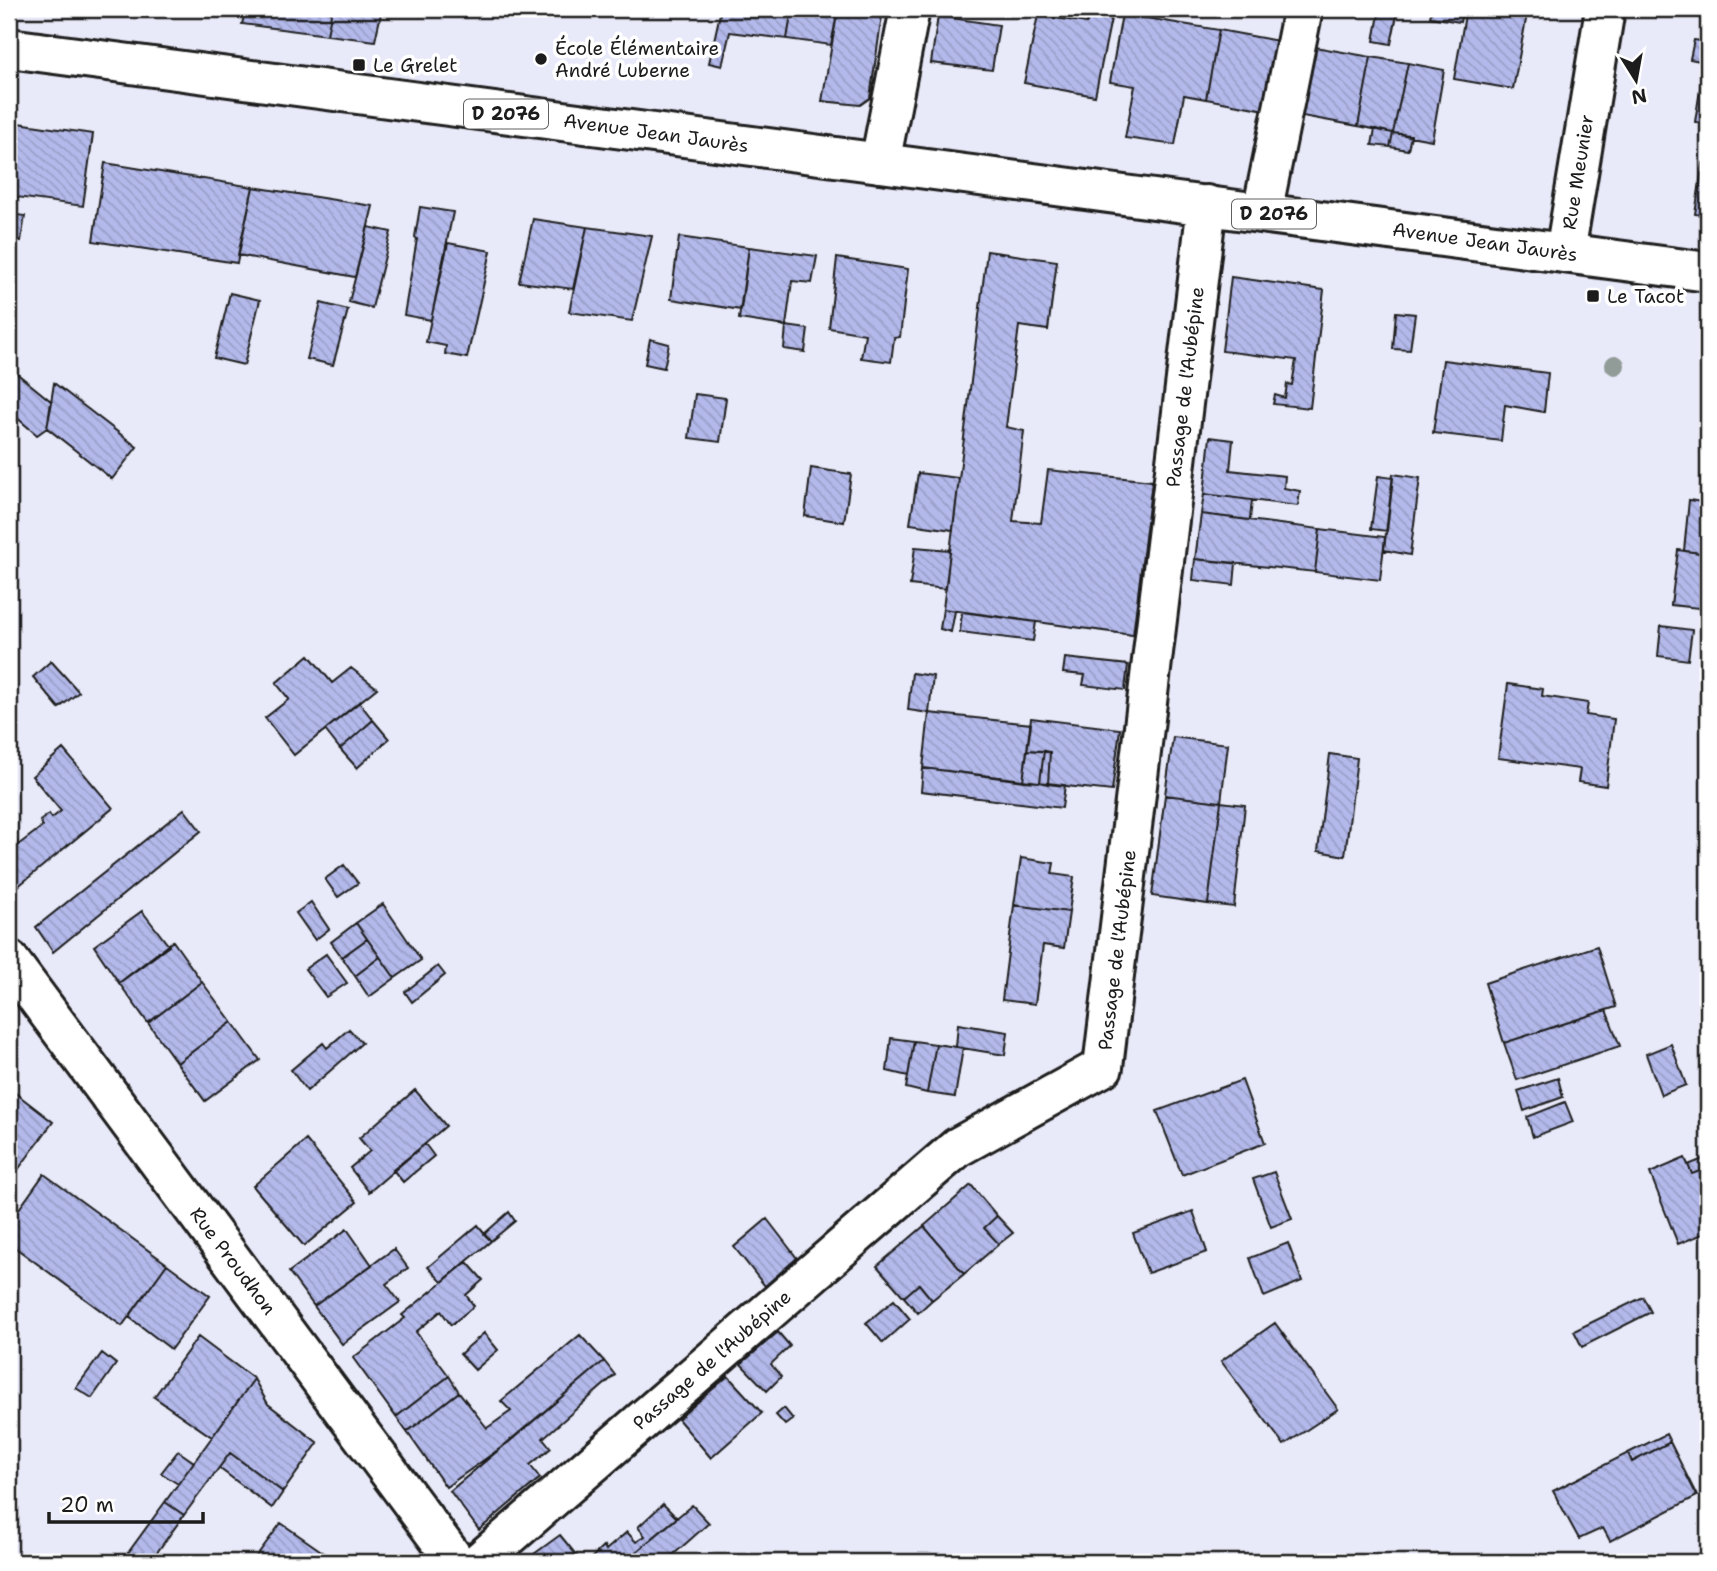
<svg xmlns="http://www.w3.org/2000/svg" width="1717" height="1571" font-family="'Shantell Sans',sans-serif">
<defs>
<pattern id="building-back-hatch" width="6" height="6" patternUnits="userSpaceOnUse" patternTransform="scale(1.75)"><rect width="6" height="6" fill="#b3b9ea"/><path d="M-1 5l2 2M0 0l6 6M5-1l2 2" fill="none" stroke="#999ec8"/></pattern>
</defs>
<rect width="100%" height="100%" fill="#e8eaf9"/>
<filter id="ink" filterUnits="userSpaceOnUse"><feTurbulence type="fractalNoise" baseFrequency=".0143" numOctaves="2"/><feDisplacementMap in="SourceGraphic" scale="14" xChannelSelector="R" yChannelSelector="G"/><feConvolveMatrix kernelMatrix="1 2 1 2 8 2 1 2 1" color-interpolation-filters="sRGB"/></filter>
<g filter="url(#ink)">
<path fill="url(#building-back-hatch)" stroke="#1c1c1c" stroke-width="2" d="M246 9H332L327 35 242 24Z
M332 9H382L375 41 327 35Z
M721 9H792L787 39 730 32 722 66 709 63Z
M792 9H838L831 45 787 39Z
M838 9H883L870 98 860 105 822 101Z
M1089 9H1113L1095 96 1024 83 1038 15 1087 23Z
M1380 9H1408L1407 11 1398 10 1391 44 1374 41Z
M1432 9H1463L1460 22 1430 17Z
M1466 9H1528L1513 89 1454 79Z
M1122 14 1219 30 1206 99 1184 95 1175 145 1125 138 1135 86 1110 82Z
M938 16 999 25 992 70 931 63Z
M1219 30 1284 42 1271 111 1206 99Z
M1708 38V124L1695 122Z
M1694 40 1708 42 1705 62 1690 59Z
M1304 45 1371 57 1358 126 1291 114Z
M1371 57 1408 63 1393 133 1358 126Z
M1408 63 1444 70 1432 140 1393 133Z
M18 123 93 134 83 206 9 196Z
M1375 129 1393 133 1390 147 1372 145Z
M1393 133 1411 135 1408 150 1390 147Z
M105 163 253 187 237 263 93 241Z
M1703 163 1708 164V216L1695 214Z
M253 187 373 206 355 277 238 255Z
M420 207 453 212 431 320 404 315 417 239 415 237Z
M9 214 25 216 21 241 9 238Z
M533 219 587 227 573 289 519 282Z
M368 227 391 232 372 308 349 302Z
M587 227 652 236 632 321 569 312Z
M679 237 749 247 741 310 671 299Z
M448 243 491 251 467 358 445 354 446 346 426 342Z
M749 247 817 256 812 283 792 281 786 326 739 319Z
M987 251 1057 261 1048 330 1019 326 1006 427 1024 431 1013 521 1041 523 1048 470 1152 481 1133 635 943 609Z
M837 258 908 269 900 337 894 338 891 362 861 358 865 334 829 328Z
M1231 277 1324 290 1310 408 1273 404 1275 395 1285 398 1287 384 1292 385 1296 360 1222 351Z
M230 293 260 300 244 365 214 358Z
M321 303 348 310 333 365 307 359Z
M1396 312 1415 314 1410 350 1393 349Z
M786 326 808 329 805 352 784 349Z
M650 339 669 344 664 368 645 364Z
M1443 360 1548 373 1544 412 1505 405 1501 441 1433 433Z
M9 367 52 402 47 428 37 435 9 411Z
M54 383 137 447 112 479 47 428Z
M695 394 726 398 720 442 689 438Z
M1210 437 1233 440 1230 470 1285 476 1284 488 1300 491 1298 506 1204 494Z
M811 468 851 474 844 522 805 516Z
M918 473 959 478 953 530 910 524Z
M1393 474 1420 478 1410 555 1384 550Z
M1378 476 1393 478 1387 531 1371 529Z
M1204 494 1252 500 1250 520 1201 514Z
M1689 500 1708 503V554L1684 551Z
M1201 514 1320 529 1315 572 1195 559Z
M1320 529 1385 537 1380 580 1315 572Z
M915 547 950 550 946 589 910 585Z
M1678 550 1708 554V609L1671 605Z
M1195 559 1236 563 1234 585 1193 580Z
M943 609 955 611 951 632 940 629Z
M962 612 1036 622 1033 641 960 632Z
M1661 626 1692 630 1688 660 1658 656Z
M309 655 332 683 351 668 377 688 294 755 265 718 289 699 276 683Z
M1065 658 1128 665 1125 690 1083 685 1085 675 1063 673Z
M51 661 79 692 59 708 33 677Z
M912 673 933 676 929 713 908 710Z
M1508 684 1543 689 1542 696 1588 703 1586 715 1614 719 1606 786 1578 782 1580 769 1498 758Z
M359 702 373 720 340 749 325 730Z
M929 713 1031 724 1023 781 923 768Z
M1031 718 1120 729 1112 791 1048 784 1050 752 1027 750Z
M373 720 389 739 357 768 340 749Z
M1173 737 1228 744 1221 802 1165 795Z
M63 749 113 808 10 893 9 846 16 840 18 845 43 826 40 821 49 814 52 818 61 811 32 776Z
M1027 750 1044 751 1040 782 1023 781Z
M1044 751 1050 752 1048 784 1040 782Z
M1330 754 1357 758 1345 856 1318 851Z
M923 768 1065 785 1062 808 921 791Z
M1165 795 1221 802 1208 904 1152 896Z
M1221 802 1245 805 1234 907 1208 904Z
M184 809 201 831 53 952 36 927Z
M1021 858 1054 863 1052 874 1074 877 1069 912 1014 905Z
M344 865 358 883 338 897 325 879Z
M311 902 329 929 315 940 296 913Z
M383 904 421 960 395 978 356 923Z
M1014 905 1069 912 1064 948 1043 945 1035 1004 1002 1000Z
M142 911 169 946 119 983 94 946Z
M356 923 367 939 342 957 331 942Z
M367 939 380 957 355 976 342 957Z
M173 941 202 982 148 1023 119 983Z
M1597 946 1616 1007 1504 1043 1485 983Z
M326 954 347 983 326 997 305 969Z
M380 957 395 978 369 997 355 976Z
M438 966 445 975 412 1002 405 992Z
M202 982 232 1022 177 1063 148 1023Z
M1606 1010 1620 1046 1517 1080 1504 1043Z
M232 1022 260 1060 205 1101 177 1063Z
M958 1024 1008 1032 1005 1055 956 1047Z
M349 1029 362 1043 307 1091 291 1070 323 1043 327 1048Z
M891 1038 914 1041 908 1076 887 1071Z
M914 1041 936 1044 927 1093 906 1088Z
M936 1044 963 1048 955 1097 927 1093Z
M1671 1044 1686 1085 1661 1095 1646 1054Z
M1558 1078 1563 1097 1524 1111 1518 1091Z
M1242 1080 1265 1143 1182 1175 1157 1111Z
M9 1088 53 1122 12 1178 9 1176Z
M415 1090 446 1126 369 1192 350 1168 370 1151 359 1138Z
M1565 1102 1573 1122 1533 1137 1527 1117Z
M306 1140 357 1202 304 1246 253 1186Z
M425 1144 434 1156 403 1182 393 1170Z
M1708 1157V1168L1692 1174 1688 1165Z
M1685 1158 1692 1174 1708 1168V1232L1678 1244 1650 1173Z
M1274 1172 1292 1219 1271 1227 1253 1179Z
M44 1174 167 1264 122 1326 9 1243V1223Z
M971 1185 997 1216 984 1228 999 1244 964 1274 924 1226Z
M1193 1211 1207 1252 1148 1273 1133 1233Z
M509 1212 515 1221 491 1241 484 1234Z
M997 1216 1013 1233 999 1244 984 1228Z
M767 1219 797 1258 765 1286 734 1247Z
M478 1225 491 1241 442 1282 428 1267Z
M924 1226 964 1274 932 1300 919 1284 904 1297 877 1266Z
M347 1229 372 1265 314 1306 289 1272Z
M1288 1243 1302 1281 1264 1297 1250 1258Z
M394 1249 408 1268 386 1284 400 1302 342 1344 314 1306Z
M467 1262 483 1280 466 1295 474 1306 451 1325 441 1311 416 1332 449 1376 396 1417 353 1358 405 1318 402 1315Z
M167 1264 210 1296 171 1349 129 1317Z
M919 1284 932 1300 918 1313 904 1297Z
M1643 1297 1651 1312 1582 1347 1574 1331Z
M894 1300 910 1319 883 1343 866 1323Z
M1275 1323 1338 1409 1284 1445 1221 1361Z
M778 1332 790 1346 771 1364 781 1377 767 1391 741 1364Z
M484 1333 498 1350 475 1370 460 1354Z
M580 1335 604 1361 509 1442 446 1487 407 1432 459 1392 487 1428 511 1411 501 1401Z
M198 1337 254 1379 212 1437 154 1397Z
M102 1353 116 1364 92 1398 76 1388Z
M604 1361 615 1375 543 1438 551 1448 530 1465 540 1478 479 1530 450 1491Z
M449 1376 459 1392 407 1432 396 1417Z
M728 1376 762 1413 711 1458 678 1419Z
M254 1379 268 1404 318 1443 283 1492 230 1453 184 1515 165 1502Z
M784 1408 793 1419 785 1425 776 1415Z
M1666 1434 1670 1442 1632 1462 1628 1453Z
M1670 1442 1697 1496 1610 1541 1603 1528 1579 1539 1553 1491 1628 1453 1632 1462Z
M178 1451 194 1462 178 1484 161 1473Z
M230 1453 283 1492 272 1508 219 1468Z
M165 1502 184 1515 150 1562H132L125 1557Z
M663 1504 677 1518 624 1562H587L604 1546 606 1550 627 1532 636 1542 645 1536 638 1527Z
M692 1505 709 1523 665 1562H624Z
M281 1523 337 1562H252Z
M560 1535 582 1562H523Z"/>
<g fill="none" stroke-linecap="round" stroke-linejoin="round">
<g stroke="#1c1c1c" stroke-width="44">
<path id="minor" d="M880 163 910 9
M1262 213 1303 9
M1565 253 1605 9
M9 960 456 1562
M479 1562 958 1147 1103 1067 1207 205"/>
</g>
<g stroke="#1c1c1c" stroke-width="44">
<path id="major" d="M9 48 1708 272"/>
</g>
<use href="#minor" stroke="#fff" stroke-width="38"/>
<use href="#major" stroke="#fff" stroke-width="38"/>
</g>
<circle fill="#919b97" cx="1615" cy="365" r="10"/>
</g>
<g fill="#1c1c1c" stroke="#fff" stroke-width="2.5">
<circle cx="541" cy="59" r="7"/>
<rect x="352" y="58" width="14" height="14" rx="3.5"/>
<rect x="1586" y="289" width="14" height="14" rx="3.5"/>
</g>
<g text-anchor="middle" dominant-baseline="central" stroke-width="7" stroke-linejoin="round" paint-order="stroke">
<g fill="#fff" stroke="#606060" stroke-width="2">
<rect x="464" y="99.5" width="84" height="29" rx="5"/>
<rect x="1232" y="199.5" width="84" height="29" rx="5"/>
</g>
<g font-size="18" font-weight="bold" fill="#1c1c1c">
<text x="506" y="114">D 2076</text>
<text x="1274" y="214">D 2076</text>
</g>
<g font-size="19" fill="#1c1c1c" stroke="#fff" text-anchor="start">
<text x="555" y="48">École Élémentaire<tspan x="555" dy="22">André Luberne</tspan></text>
<text x="373" y="65">Le Grelet</text>
<text x="1607" y="296">Le Tacot</text>
</g>
<g font-size="19" fill="#1c1c1c" stroke="#fff">
<text transform="translate(656 133) rotate(8)">Avenue Jean Jaurès</text>
<text transform="translate(1578 172) rotate(-81)">Rue Meunier</text>
<text transform="translate(1485 242) rotate(8)">Avenue Jean Jaurès</text>
<text transform="translate(1185 387) rotate(-83)">Passage de l'Aubépine</text>
<text transform="translate(1117 950) rotate(-83)">Passage de l'Aubépine</text>
<text transform="translate(233 1261) rotate(53)">Rue Proudhon</text>
<text transform="translate(712 1360) rotate(-41)">Passage de l'Aubépine</text>
</g>
</g>
<rect width="1717" height="1571" fill="none" stroke="#fff" stroke-width="35"/>
<rect x="18" y="18" width="1682" height="1536" fill="none" stroke="#1c1c1c" stroke-width="2.5" filter="url(#ink)"/>
<g transform="translate(1636 80) rotate(169)" stroke="#ffffff" stroke-width="5" paint-order="stroke">
<path d="M0-5L12 26L0 18L-12 26Z" fill="#1c1c1c"/>
<text y="-10" font-size="19" font-weight="bold" text-anchor="middle" fill="#1c1c1c">N</text>
</g>
<path d="M49 1512v10h154v-10" fill="none" stroke="#1c1c1c" stroke-width="3.5"/>
<text x="60" y="1512" font-size="21" fill="#1c1c1c" stroke="#ffffff" stroke-width="5" paint-order="stroke">20 m</text>
</svg>
